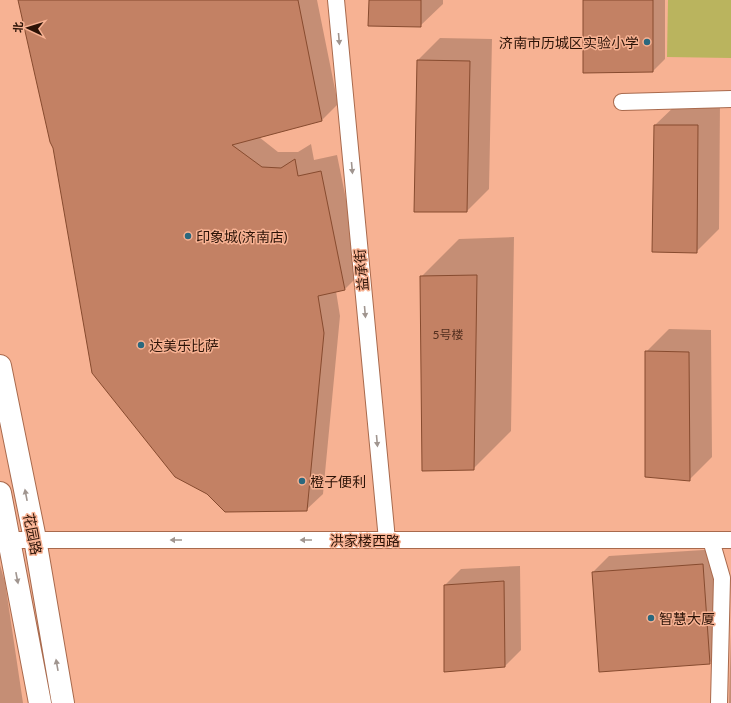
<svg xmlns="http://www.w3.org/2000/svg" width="731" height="703" font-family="Lato,'Noto Sans SC',sans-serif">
<rect width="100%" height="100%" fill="#f7b293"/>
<path fill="#bab45e" d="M668 0H731V58L667 57Z"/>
<path fill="#0003" d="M19 0H317L338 104 322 120 259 137 278 152H298L311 144 314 160 337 155 361 273 345 289 336 291 340 316 323 494 306 510 54 148Z
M370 0H443V4L420 26Z
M584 0H665V59L653 71Z
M440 38 492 39 489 189 467 211 418 60Z
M678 103H720L719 229 696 252 655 125Z
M514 237 511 431 473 469 421 277 459 239Z
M669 329 711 330 712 457 689 480 646 352Z
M719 549 726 647 709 663 593 572 609 556Z
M0 565 5 582 23 703H0Z
M520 566 521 650 505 666 445 585 461 569Z
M731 634V703H729Z"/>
<path fill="#c38164" stroke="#874b2f" d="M18 0H298L322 121 232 145 262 167 281 168 295 159 298 176 321 171 345 290 318 296 324 333 307 511 225 512 207 494 175 477 92 373 53 148 50 142Z
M369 0H421V27L368 26Z
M583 0H653V72L583 73Z
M417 60 470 61 467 212H414Z
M654 125H698L697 253 652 252Z
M477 275 474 470 422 471 420 276Z
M645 351 689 352 690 481 645 477Z
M703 564 710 664 599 672 592 572Z
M504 581 505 667 444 672V585Z"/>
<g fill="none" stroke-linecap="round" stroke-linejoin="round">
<g stroke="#a96a4d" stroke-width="18">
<path id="minor" d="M336 0 387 540
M622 102 731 99
M0 540H731
M711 540 722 578 719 703"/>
</g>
<g stroke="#a96a4d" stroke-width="24">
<path id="primary" d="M0 366 35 539 63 703
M0 493 40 703"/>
</g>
<use href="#minor" stroke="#fff" stroke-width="16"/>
<use href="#primary" stroke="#fff" stroke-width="22"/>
</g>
<defs><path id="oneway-solid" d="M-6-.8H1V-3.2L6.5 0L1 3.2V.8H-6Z"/></defs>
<g fill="#a0958f">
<use href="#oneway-solid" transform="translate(339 39) rotate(85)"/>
<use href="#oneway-solid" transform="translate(352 168) rotate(85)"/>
<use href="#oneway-solid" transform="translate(365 312) rotate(85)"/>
<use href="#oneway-solid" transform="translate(377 441) rotate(85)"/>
<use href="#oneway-solid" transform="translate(26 495) rotate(-101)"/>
<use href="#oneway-solid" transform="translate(176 540) rotate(-180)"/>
<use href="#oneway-solid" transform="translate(306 540) rotate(-180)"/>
<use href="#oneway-solid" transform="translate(17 578) rotate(79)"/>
<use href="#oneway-solid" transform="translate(57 665) rotate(-100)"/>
</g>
<g fill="#2a687e" stroke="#f7b293" stroke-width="1.5">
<circle cx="647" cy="42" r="4"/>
<circle cx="188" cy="236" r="4"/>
<circle cx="141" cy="345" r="4"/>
<circle cx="302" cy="481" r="4"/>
<circle cx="651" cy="618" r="4"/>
</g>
<g text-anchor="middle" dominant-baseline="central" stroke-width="3" stroke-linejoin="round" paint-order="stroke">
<g font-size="12" fill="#522e1e">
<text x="448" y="334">5号楼</text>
</g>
<g font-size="14" fill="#2c1307" stroke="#f7b293" text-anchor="start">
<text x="639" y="42" text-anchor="end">济南市历城区实验小学</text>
<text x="196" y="236">印象城(济南店)</text>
<text x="149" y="345">达美乐比萨</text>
<text x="310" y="481">橙子便利</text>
<text x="659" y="618">智慧大厦</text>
</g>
<g font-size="14" fill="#2c1307" stroke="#f7b293">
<text transform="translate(361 270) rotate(-95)">益承街</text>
<text transform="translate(33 534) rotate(79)">花园路</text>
<text x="365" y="540">洪家楼西路</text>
</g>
</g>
<g transform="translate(28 28) rotate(274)" stroke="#f7b293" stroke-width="3" paint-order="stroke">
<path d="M0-3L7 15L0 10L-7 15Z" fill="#2c1307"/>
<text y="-6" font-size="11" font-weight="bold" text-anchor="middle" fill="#2c1307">北</text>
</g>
</svg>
